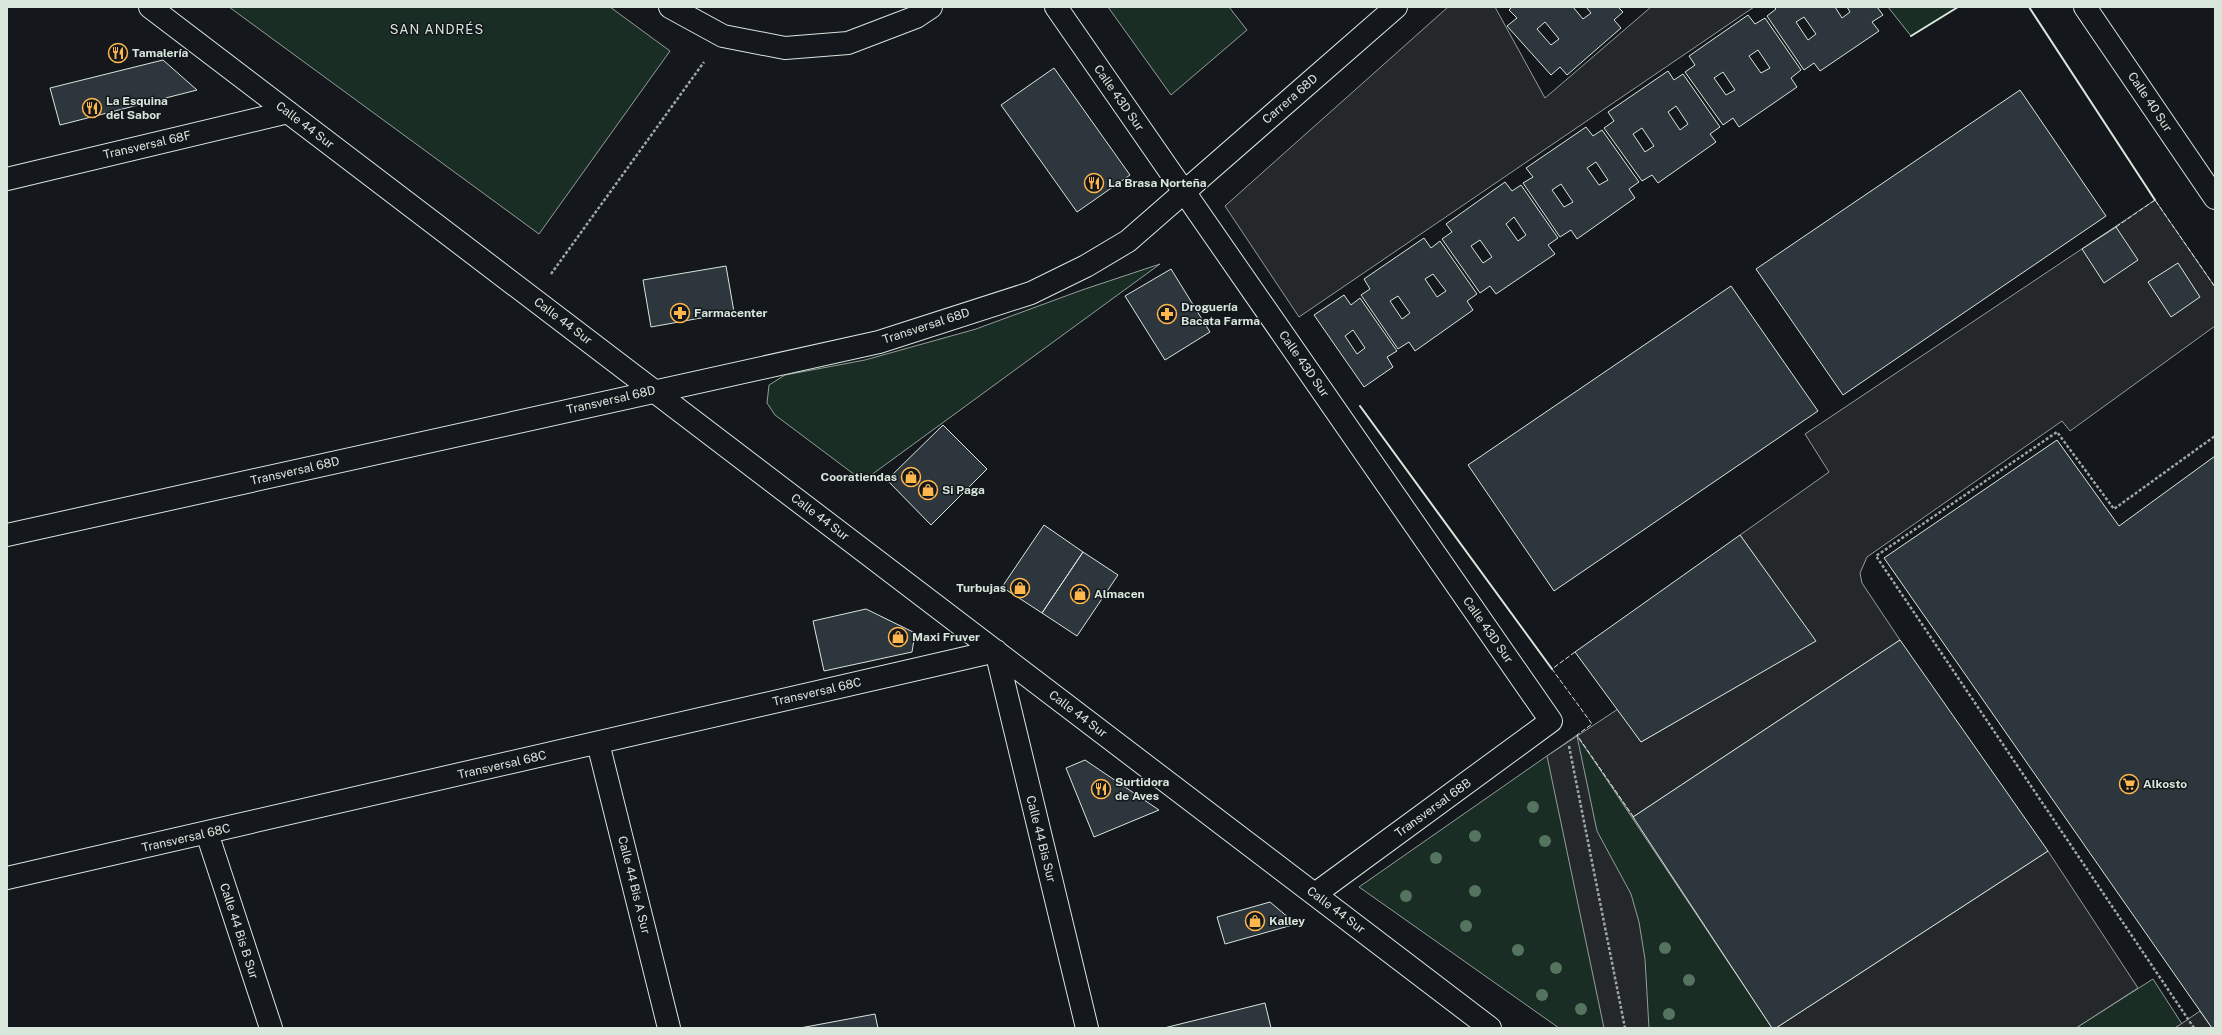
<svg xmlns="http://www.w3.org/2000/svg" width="2222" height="1035" font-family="'Public Sans',sans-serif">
<rect width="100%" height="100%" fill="#14181c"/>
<path fill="#1a2d24" stroke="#939e99" d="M229 7H610L670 51 539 234Z
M1108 7H1229L1247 30 1171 95Z
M1888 7H1958L1911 36Z
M1160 264 863 481 775 415 767 403 769 385 785 375 865 360 976 329 1082 290Z
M1577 735 1772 1028H1559L1359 887Z
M2153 979 2182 1024 2175 1028H2076Z"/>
<path fill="#24282b" stroke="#939e99" d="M1448 7H1495L1545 98 1651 7H1754L1299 317 1225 206Z
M2155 200 2215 287V326L2070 431 2062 421 1867 557 1860 573 1862 583 1900 640 1633 817 1577 736 1597 831 1631 894 1639 922 1645 959 1649 1028H1604L1547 756 1618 709 1641 742 1815 641 1740 535 1829 472 1805 434Z
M2048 851 2138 988 2076 1028H1776Z
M2200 1011 2212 1028H2175Z"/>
<path fill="#2c363c" stroke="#d8e6dc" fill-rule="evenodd" d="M1512 7H1573L1583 19 1591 13 1586 7H1618L1623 12 1614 20 1621 28 1567 75 1560 67 1551 75 1507 26 1517 18 1509 10ZM1545 22 1559 39 1551 45 1537 29Z
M1774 7H1835L1842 18 1850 12 1847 7H1877L1883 15 1872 22 1879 31 1820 71 1814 63 1804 70 1767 16 1776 9ZM1804 17 1816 34 1808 40 1796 22Z
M1748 15 1755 24 1765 18 1801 70 1791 78 1797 87 1739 127 1733 118 1723 125 1685 72 1695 65 1689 56ZM1758 50 1770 68 1761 73 1749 56ZM1723 72 1735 90 1726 95 1714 78Z
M163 60 197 90 60 125 50 88Z
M1054 68 1130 175 1077 212 1001 105Z
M1668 71 1674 80 1683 74 1720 127 1710 134 1716 142 1658 183 1652 175 1642 181 1604 128 1614 121 1608 112ZM1676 106 1688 124 1680 130 1668 112ZM1642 128 1654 146 1645 152 1633 134Z
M2020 90 2106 216 1843 395 1756 269Z
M1586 127 1593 136 1602 130 1639 182 1629 189 1635 198 1577 239 1571 230 1560 237 1523 183 1533 177 1526 168ZM1596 162 1608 180 1599 185 1587 168ZM1561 184 1573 202 1564 207 1552 190Z
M1505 182 1512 191 1521 185 1558 238 1548 245 1555 254 1496 294 1490 286 1480 293 1442 239 1452 232 1446 224ZM1514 217 1526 235 1518 241 1506 224ZM1480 240 1492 257 1483 263 1471 246Z
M2116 227 2138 260 2104 283 2082 249Z
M1424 238 1431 248 1440 241 1477 294 1467 301 1473 310 1415 351 1409 342 1398 349 1361 295 1370 289 1364 279ZM1433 274 1446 291 1437 297 1425 279ZM1398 296 1410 313 1402 319 1390 301Z
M2178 263 2200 297 2171 317 2148 282Z
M726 266 734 312 651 327 643 280Z
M1171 269 1210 332 1165 360 1125 296Z
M1731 286 1818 411 1554 591 1468 465Z
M1344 295 1351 305 1360 298 1397 351 1387 357 1393 367 1364 387 1314 315ZM1353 330 1365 348 1357 354 1345 336Z
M943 425 987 469 931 525 887 480Z
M2057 440 2119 526 2215 456V1028H2212L1884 558Z
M1044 525 1083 552 1042 613 1002 587Z
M1740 535 1816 641 1641 742 1575 652Z
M1083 552 1118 575 1077 636 1042 613Z
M866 609 915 633 912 652 824 671 813 621Z
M1900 640 2048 851 1776 1028H1772L1633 817Z
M1085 760 1159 810 1094 837 1066 768Z
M1270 902 1296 924 1225 944 1217 917Z
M1265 1003 1271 1028H1164Z
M875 1014 878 1028H800Z"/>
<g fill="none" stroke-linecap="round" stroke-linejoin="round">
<g stroke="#d8e6dc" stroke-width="24">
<path id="minor" d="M150 7 1490 1028
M670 7 723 36 785 48 848 43 916 17 931 7
M1056 7 1551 721 1315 894
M2085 7 2215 198
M7 179 288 112
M7 535 879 342 1031 293 1086 266 1128 241 1396 7
M996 651 1087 1028
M598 743 669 1028
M207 833 271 1028
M7 878 996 651"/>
</g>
<path stroke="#9da8a2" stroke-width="2.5" stroke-dasharray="3 2" stroke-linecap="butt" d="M551 274 704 62
M1569 746 1625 1028
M2194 1028 1876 556 2057 432 2114 509 2215 436"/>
<use href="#minor" stroke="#14181c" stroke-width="22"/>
<path stroke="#d8e6dc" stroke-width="1" stroke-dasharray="5 2" stroke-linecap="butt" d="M2116 227 2155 200 2215 287
M1575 652 1552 669 1592 724 1577 735 1635 819"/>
<path stroke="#d8e6dc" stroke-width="2" d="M2029 7 2155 200
M1911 36 1958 7
M1360 406 1552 669"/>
</g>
<g fill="#55745f">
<circle cx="1533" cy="807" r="6"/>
<circle cx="1475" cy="836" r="6"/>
<circle cx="1545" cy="841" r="6"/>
<circle cx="1436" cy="858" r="6"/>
<circle cx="1475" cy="891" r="6"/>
<circle cx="1406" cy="896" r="6"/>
<circle cx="1466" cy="926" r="6"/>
<circle cx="1665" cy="948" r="6"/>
<circle cx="1518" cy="950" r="6"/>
<circle cx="1556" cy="968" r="6"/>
<circle cx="1689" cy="980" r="6"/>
<circle cx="1542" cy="995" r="6"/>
<circle cx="1581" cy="1009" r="6"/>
<circle cx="1669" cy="1014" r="6"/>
</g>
<defs>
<g id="restaurant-ring" transform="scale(1)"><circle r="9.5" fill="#14181c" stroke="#ffb74d" stroke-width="1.5"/><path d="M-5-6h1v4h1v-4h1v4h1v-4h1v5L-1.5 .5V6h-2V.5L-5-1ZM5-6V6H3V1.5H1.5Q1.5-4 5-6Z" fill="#ffb74d"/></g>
<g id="pharmacy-ring" transform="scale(1)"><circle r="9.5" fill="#14181c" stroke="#ffb74d" stroke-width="1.5"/><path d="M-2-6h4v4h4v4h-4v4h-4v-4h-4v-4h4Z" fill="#ffb74d"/></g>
<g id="shop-ring" transform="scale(1)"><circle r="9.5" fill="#14181c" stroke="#ffb74d" stroke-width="1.5"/><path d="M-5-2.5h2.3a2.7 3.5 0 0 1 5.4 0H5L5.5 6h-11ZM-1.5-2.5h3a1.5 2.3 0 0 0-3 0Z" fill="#ffb74d"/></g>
<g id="supermarket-ring" transform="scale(1)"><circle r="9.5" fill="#14181c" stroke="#ffb74d" stroke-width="1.5"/><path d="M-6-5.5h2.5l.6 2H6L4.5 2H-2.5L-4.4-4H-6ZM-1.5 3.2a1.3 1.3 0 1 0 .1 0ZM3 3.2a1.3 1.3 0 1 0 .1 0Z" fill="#ffb74d"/></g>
</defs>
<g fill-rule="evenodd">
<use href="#restaurant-ring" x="118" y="53"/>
<use href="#restaurant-ring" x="92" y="108"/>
<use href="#restaurant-ring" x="1094" y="183"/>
<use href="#pharmacy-ring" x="680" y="313"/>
<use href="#pharmacy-ring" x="1167" y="314"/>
<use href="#shop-ring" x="911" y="477"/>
<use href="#shop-ring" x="928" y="490"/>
<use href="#shop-ring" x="1020" y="588"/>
<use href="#shop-ring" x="1080" y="594"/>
<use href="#shop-ring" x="898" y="637"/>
<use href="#supermarket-ring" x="2129" y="784"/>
<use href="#restaurant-ring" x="1101" y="789"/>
<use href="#shop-ring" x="1255" y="921"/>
</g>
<g text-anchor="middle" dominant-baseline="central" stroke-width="3" stroke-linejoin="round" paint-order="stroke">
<g font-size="12" font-weight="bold" fill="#d8e6dc" stroke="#14181c" text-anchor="start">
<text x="132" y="53">Tamalería</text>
<text x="106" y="101">La Esquina<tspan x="106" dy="14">del Sabor</tspan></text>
<text x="1108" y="183">La Brasa Norteña</text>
<text x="1181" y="307">Droguería<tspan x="1181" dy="14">Bacata Farma</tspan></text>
<text x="694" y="313">Farmacenter</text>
<text x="897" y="477" text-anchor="end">Cooratiendas</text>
<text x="942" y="490">Si Paga</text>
<text x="1006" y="588" text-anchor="end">Turbujas</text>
<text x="1094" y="594">Almacen</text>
<text x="912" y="637">Maxi Fruver</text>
<text x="1115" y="782">Surtidora<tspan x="1115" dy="14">de Aves</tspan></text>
<text x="2143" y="784">Alkosto</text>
<text x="1269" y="921">Kalley</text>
</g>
<g font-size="12" fill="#d8e6dc" stroke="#14181c">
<text transform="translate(1119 98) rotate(55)">Calle 43D Sur</text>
<text transform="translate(1290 99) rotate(-41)">Carrera 68D</text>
<text transform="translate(2150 102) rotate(56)">Calle 40 Sur</text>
<text transform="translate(305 125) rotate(37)">Calle 44 Sur</text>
<text transform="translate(147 145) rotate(-13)">Transversal 68F</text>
<text transform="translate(563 321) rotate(37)">Calle 44 Sur</text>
<text transform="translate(926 326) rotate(-18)">Transversal 68D</text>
<text transform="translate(1304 364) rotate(55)">Calle 43D Sur</text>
<text transform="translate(611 400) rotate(-13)">Transversal 68D</text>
<text transform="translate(295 471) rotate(-13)">Transversal 68D</text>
<text transform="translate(820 517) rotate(37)">Calle 44 Sur</text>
<text transform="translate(1488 630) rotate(55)">Calle 43D Sur</text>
<text transform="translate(817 692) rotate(-13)">Transversal 68C</text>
<text transform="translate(1078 714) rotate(37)">Calle 44 Sur</text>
<text transform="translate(502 765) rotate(-13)">Transversal 68C</text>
<text transform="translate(1433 808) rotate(-36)">Transversal 68B</text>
<text transform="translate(186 838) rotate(-13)">Transversal 68C</text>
<text transform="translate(1041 839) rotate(76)">Calle 44 Bis Sur</text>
<text transform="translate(634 885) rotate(76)">Calle 44 Bis A Sur</text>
<text transform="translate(1336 910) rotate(37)">Calle 44 Sur</text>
<text transform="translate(239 931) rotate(72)">Calle 44 Bis B Sur</text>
</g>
<g font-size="13" letter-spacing="1" fill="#d8e6dc" stroke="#14181c">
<text x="437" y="29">SAN ANDRÉS</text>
</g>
</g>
<rect width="2222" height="1035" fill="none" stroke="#d8e6dc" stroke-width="16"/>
</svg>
